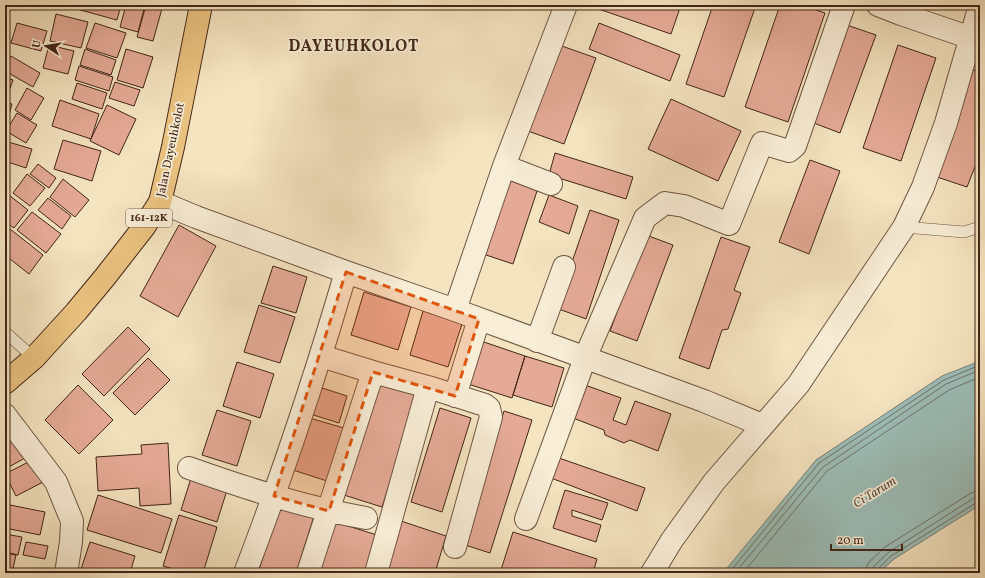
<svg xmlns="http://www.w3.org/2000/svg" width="985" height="578" font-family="Vollkorn,serif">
<rect width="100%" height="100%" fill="#f4e4c0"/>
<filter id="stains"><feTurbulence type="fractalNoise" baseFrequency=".005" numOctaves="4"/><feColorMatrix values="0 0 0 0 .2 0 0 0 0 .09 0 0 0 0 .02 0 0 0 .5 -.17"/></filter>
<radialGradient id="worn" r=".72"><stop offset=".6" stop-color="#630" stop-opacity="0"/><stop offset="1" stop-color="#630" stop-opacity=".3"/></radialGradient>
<path fill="#9dbeb9" stroke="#798179" d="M980 361V505L894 559 879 573H723L816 460 942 376Z"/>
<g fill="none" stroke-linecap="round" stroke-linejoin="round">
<path stroke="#707268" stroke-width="1" d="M729 573 819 463 944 380 980 365
M735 573 823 467 946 384 980 370
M743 573 827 471 949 390 980 377
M866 573V568L869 562 885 547 971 493 980 491
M872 573 874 566 889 552 974 498 980 497
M877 573 878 569 891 556 976 503 980 502"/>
</g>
<path fill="#e4aa96" stroke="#432518" d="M62 5H121L117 20Z
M126 5H145L138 32 120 27Z
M146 5H163L153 41 137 37Z
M587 5H681L671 34Z
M713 5H756L724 97 686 84Z
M780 5H801L825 13 788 122 745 107Z
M56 14 88 22 81 48 50 41Z
M17 23 47 31 41 51 11 43Z
M95 23 126 33 117 58 86 48Z
M599 23 680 55 670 81 589 49Z
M841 23 876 35 840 133 806 120Z
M49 45 74 51 68 74 43 68Z
M559 45 596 58 564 144 528 131Z
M898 45 936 58 901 161 863 148Z
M85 49 116 60 111 75 80 65Z
M126 49 153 57 143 88 117 80Z
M11 56 40 73 33 87 5 71V66Z
M79 66 113 77 109 91 75 80Z
M973 70 980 72V154L967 187 937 177Z
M5 78 13 80 7 97 5 96Z
M115 82 140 90 134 106 109 98Z
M77 83 107 93 102 109 72 99Z
M27 88 44 98 31 120 15 110Z
M671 99 741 131 718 181 648 149Z
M60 100 99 114 91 139 52 126Z
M5 102 12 104 6 125H5Z
M107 105 136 119 119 155 90 141Z
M17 113 37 125 26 143 6 131Z
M63 140 101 151 92 181 54 169Z
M5 141 32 149 26 168 5 161Z
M555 153 633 177 626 199 549 175Z
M810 160 840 171 809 254 779 242Z
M38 164 56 178 49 188 30 174Z
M27 174 45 188 30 206 13 193Z
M506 178 538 188 513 264 480 253Z
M63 179 89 200 75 217 50 197Z
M5 192 28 210 14 228 5 222Z
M549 195 578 206 569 234 539 222Z
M48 198 71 216 62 229 38 210Z
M590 210 619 220 586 319 556 308Z
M32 212 61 234 46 253 17 230Z
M5 225 43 255 29 274 5 255Z
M179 225 216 246 178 317 140 296Z
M646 235 673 245 637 341 610 331Z
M721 237 750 247 734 290 741 293 728 329 722 330 709 369 679 358Z
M273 266 307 277 296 313 261 303Z
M364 292 411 307 398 350 351 335Z
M259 305 295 317 280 363 244 352Z
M423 311 462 324 448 367 410 355Z
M128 327 150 349 104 396 82 374Z
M481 341 525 356 512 398 468 384Z
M525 356 564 368 552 407 513 395Z
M148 358 170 380 135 415 113 393Z
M237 362 274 374 260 418 223 406Z
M380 383 418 395 382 507 344 495Z
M78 385 113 420 79 454 45 420Z
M585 385 621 398 613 420 626 425 635 401 671 414 658 451 630 440 624 443 605 435 604 430 573 418Z
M316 386 347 396 339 423 307 413Z
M440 408 471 418 442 512 411 502Z
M217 410 251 421 237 466 202 455Z
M504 411 532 420 490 553 462 544Z
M306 417 344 428 327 481 290 469Z
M5 431 25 458 5 469Z
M168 443 171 504 140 506 139 488 98 491 96 457 142 454 141 445Z
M36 458 47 480 16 496 5 474Z
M559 458 645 488 637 511 551 478Z
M192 475 228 487 217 522 181 510Z
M565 490 608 503 602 520 572 510V516L601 525 596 542 553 528Z
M98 495 172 519 161 553 87 530Z
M280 502 315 513 296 573H258Z
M5 504 45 512 40 535 5 528Z
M179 515 217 527 203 573H186L163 566Z
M332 521 377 535 365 573H316Z
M401 521 446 536 435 573H385Z
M513 532 597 559 593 573H500Z
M5 534 22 537 18 555 5 552Z
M26 542 48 546 45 559 23 555Z
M90 542 135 556 130 573H94L81 569Z
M5 553 16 555 12 573H5Z"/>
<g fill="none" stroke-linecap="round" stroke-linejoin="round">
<g stroke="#6f5542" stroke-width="12">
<path id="service" d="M904 227 964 232 977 228 980 225
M5 332 34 358"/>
</g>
<g stroke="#6f5542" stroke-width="24">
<path id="minor" d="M878 5 901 14 980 41
M504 166 551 184
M160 202 196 217 346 272 455 310 704 401 762 425
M455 310 504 166 566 5
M537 341 564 267
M373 372 428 387 376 573
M428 387 485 405 489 408 491 417 455 547
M455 396 479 319
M5 415 56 482 72 521 71 542 66 573
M189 468C248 489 304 507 366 518
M526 519 585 358 645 218 665 203 684 206 729 224 762 143 789 151 795 146 844 5
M245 573C283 474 316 374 346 272
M308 573 373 372 321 356
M652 573 672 540 714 482 798 385 904 227 923 187 946 123 980 5"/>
</g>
<g stroke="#432518" stroke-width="24">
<path id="primary" d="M5 383 34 358 76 312 105 277 144 227 160 202 173 147 201 5"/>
</g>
<use href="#service" stroke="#f8edd6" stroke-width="11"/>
<use href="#minor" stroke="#f8edd6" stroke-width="22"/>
<use href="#primary" stroke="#eac280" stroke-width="22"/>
</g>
<path fill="#e0560d" fill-opacity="0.2" stroke="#e0560d" stroke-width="3" stroke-dasharray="8 5" stroke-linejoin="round" d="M346 272 479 319 455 396 373 372 329 511 274 496Z"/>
<g text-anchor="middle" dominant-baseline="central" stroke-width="3.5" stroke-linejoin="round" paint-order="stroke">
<rect fill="#f8edd6" stroke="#796151" stroke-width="1" x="126" y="209" width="46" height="18" rx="3"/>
<g font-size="11" font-weight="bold" fill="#432518">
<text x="149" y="218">161-12K</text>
</g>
<g font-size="12" fill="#432518" stroke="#f8edd6">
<text transform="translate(171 150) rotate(-78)">Jalan Dayeuhkolot</text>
</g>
<g font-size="13" font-style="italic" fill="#5a4b40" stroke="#f8edd6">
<text transform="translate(875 493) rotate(-32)">Ci Tarum</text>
</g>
<g font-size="16" font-weight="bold" letter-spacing="1" fill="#432518" stroke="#f8edd6">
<text x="354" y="47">DAYEUHKOLOT</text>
</g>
</g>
<rect width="985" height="578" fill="none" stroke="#f4e4c0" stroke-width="20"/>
<rect x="6" y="6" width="973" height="566" fill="none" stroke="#432518" stroke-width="2"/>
<rect x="10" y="10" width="965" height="558" fill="none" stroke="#432518"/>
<g transform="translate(46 46) rotate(282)" stroke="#f8edd6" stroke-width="3" paint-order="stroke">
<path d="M0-3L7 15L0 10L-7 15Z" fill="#432518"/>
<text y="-6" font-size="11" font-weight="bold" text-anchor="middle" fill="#432518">U</text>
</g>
<path d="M831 544v6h71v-6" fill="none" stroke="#432518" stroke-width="2"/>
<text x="837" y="544" font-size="12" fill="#432518" stroke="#f8edd6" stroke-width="3" paint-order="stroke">20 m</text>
<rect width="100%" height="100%" filter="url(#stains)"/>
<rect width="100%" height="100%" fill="url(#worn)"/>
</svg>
